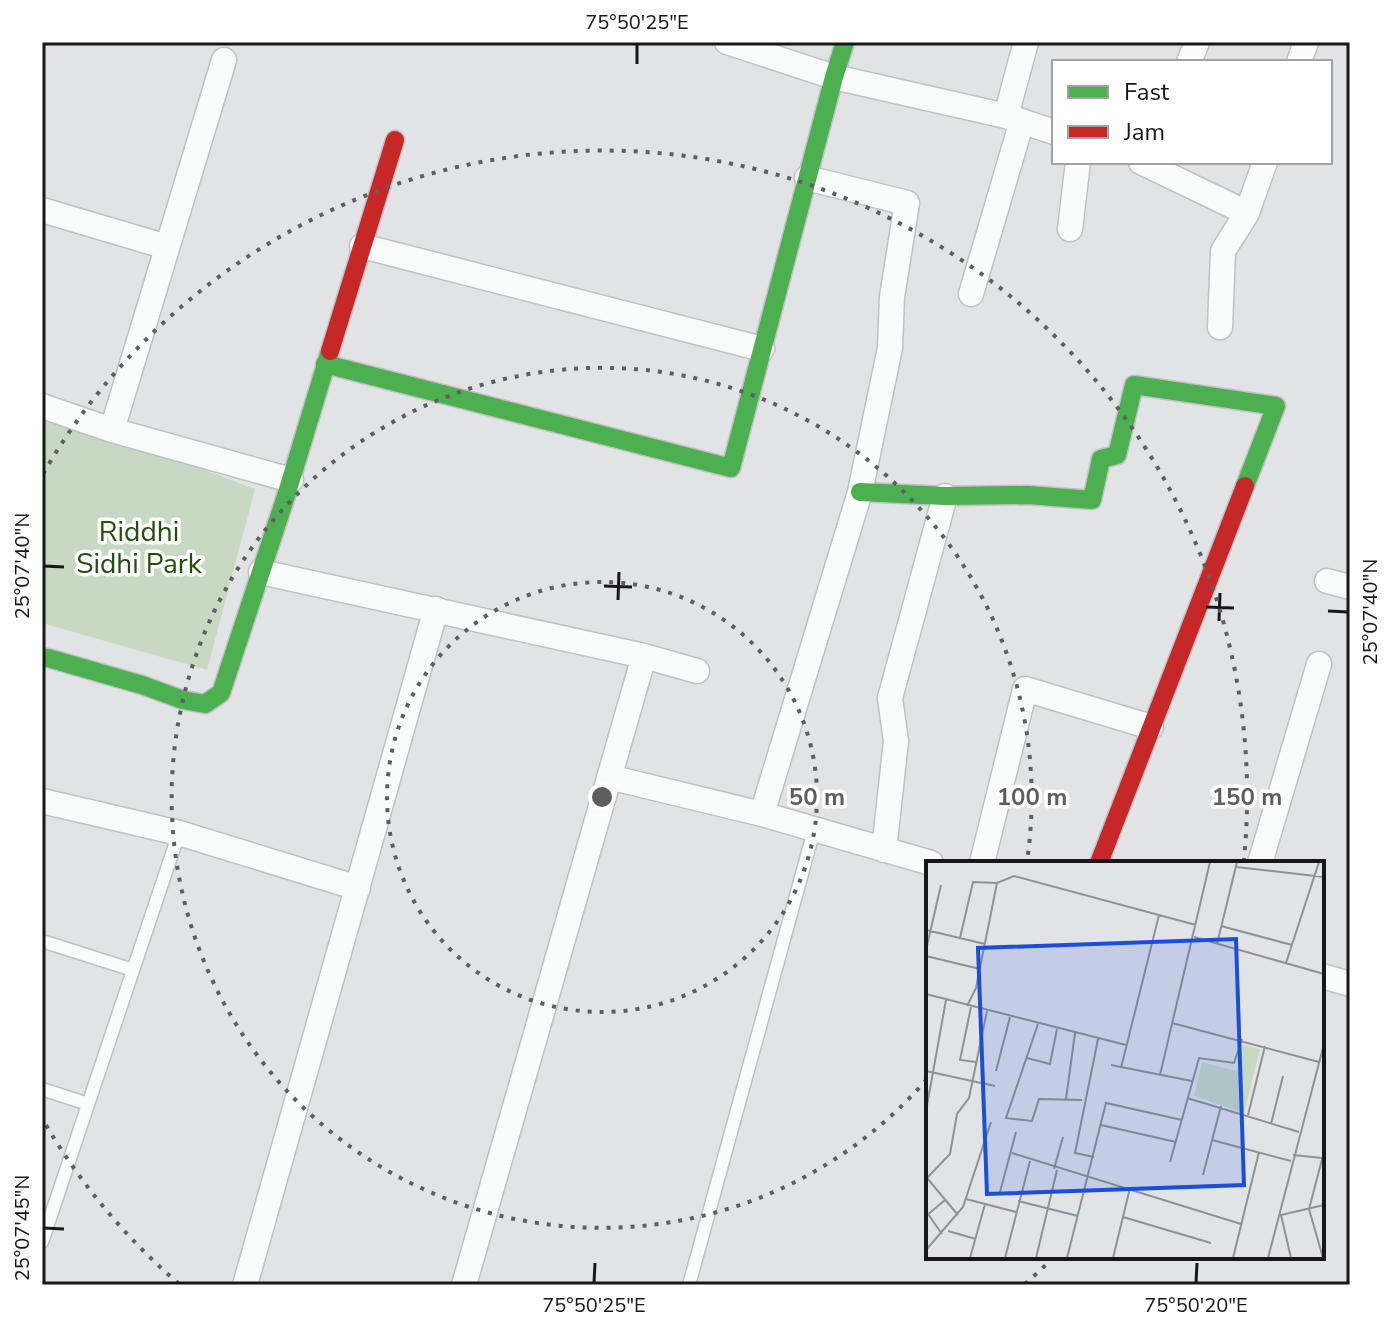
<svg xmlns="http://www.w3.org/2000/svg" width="1392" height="1327" font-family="'Nunito Sans',sans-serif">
<rect width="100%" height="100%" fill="#e1e3e5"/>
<path fill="#c8d9c3" d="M42 408 255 489 207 670 42 623Z"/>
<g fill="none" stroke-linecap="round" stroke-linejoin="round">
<g stroke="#c1c1c3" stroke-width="15">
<path id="lane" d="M42 941 133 970
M42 1089 88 1104
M42 1242 179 833
M689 1285 814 830"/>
</g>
<g stroke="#c1c1c3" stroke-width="27">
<path id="street" d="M727 42 834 77 1006 116 1054 132
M1189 62 1197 42
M1299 62 1306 42
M1006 116 1026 42
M1141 162 1247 213
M42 210 167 247
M1070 229 1078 162
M362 246 762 349
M971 294 1022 121
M1220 327 1223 251 1247 213 1265 162
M42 406 112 430 291 480
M112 430 224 60
M261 572 644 656 697 671
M1327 581 1350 587
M609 777 762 814 931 863
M42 801 179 833 358 888
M762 814 860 492 890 348 892 297 907 203 807 178
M884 850 896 741 890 698 945 496
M982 863 1025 689 1151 727
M1260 863 1319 664
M1322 976 1350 984
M245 1285 436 609
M464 1285 644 656"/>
</g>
<g stroke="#c1c1c3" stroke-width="21">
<path id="fast" d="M325 364 731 468 834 77 845 42
M860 492 945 496 1028 495 1092 500 1101 459 1117 455 1134 385 1276 406 1245 486
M42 658H48L142 685 183 700 205 704 221 693 286 496 330 351"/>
</g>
<g stroke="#c1c1c3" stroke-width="21">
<path id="jam" d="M330 351 395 140
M1099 863 1245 486"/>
</g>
<use href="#lane" stroke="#fafbfb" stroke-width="12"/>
<use href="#street" stroke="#fafbfb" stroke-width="24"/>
<use href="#fast" stroke="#4caf50" stroke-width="18"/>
<use href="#jam" stroke="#c62828" stroke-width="18"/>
</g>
<path fill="none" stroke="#171719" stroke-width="3" d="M637 64V44M44 566 64 567M604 586 632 587M618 600 619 572M1206 607 1234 608M1328 611 1348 612M1219 621 1220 593M44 1228 64 1229M594 1283 595 1263M1196 1283 1197 1263"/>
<g fill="none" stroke="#5e5e60" stroke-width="4" stroke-dasharray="4 8">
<circle cx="602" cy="797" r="215"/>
<path d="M927 1079A430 430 0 1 1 1027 861"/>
<path d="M1054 1257A645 645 0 0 1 1025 1284M179 1284A645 645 0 0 1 43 1120M43 474A645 645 0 0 1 1244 859"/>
</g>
<g text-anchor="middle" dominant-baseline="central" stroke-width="7" stroke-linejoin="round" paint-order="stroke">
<g font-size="28" fill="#244e0d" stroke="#fff">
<text x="139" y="532">Riddhi<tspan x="139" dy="32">Sidhi Park</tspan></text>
</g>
</g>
<g transform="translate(926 861)">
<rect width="398" height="398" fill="#e1e3e5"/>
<path d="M317 184 334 188 318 252 268 235 276 201 311 210Z" fill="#c8d9c3"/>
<path fill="none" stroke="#909193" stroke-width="2" d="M310 6 398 16M295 65 366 84M0 69 59 83M268 76 398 113M34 77 47 21 71 22 88 15 270 64M291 83 311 1M0 89 15 24M0 95 54 108M360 102 393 1M0 133 200 184M41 145 50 127 71 22M45 146 34 199 50 201M246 162 393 201M112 163 80 257 106 260 113 238 156 239M101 197 124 203 131 168M185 204 266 220M195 207 233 54M0 210 69 225M70 210 84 156M234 214 284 1M261 237 373 271M140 238 149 172M0 250 20 139M322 254 339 185M345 263 357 215M175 264 250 281M286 279 365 300M86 292 315 363M367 294 396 297M168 296 149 292 172 178M244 301 273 197 308 202 316 178M128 308 137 276M277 314 295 245M1 317 32 354M0 318 24 293 31 253 43 237 61 150M74 331 90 271M40 338 90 351M92 340 152 355M2 353 16 373M0 355 19 339M197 356 285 382M22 370 50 378M0 389 37 346 65 261M44 397 59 343M79 397 104 300M110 397 131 309M141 397 180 242 256 259M187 397 204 327M307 397 333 291M342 397 398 183M365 397 355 354 398 344M397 397 383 348 398 291"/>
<path fill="#1d4ed8" fill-opacity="0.15" stroke="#1d4ed8" stroke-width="4" d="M310 78 318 324 61 333 52 87Z"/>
<rect width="398" height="398" fill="none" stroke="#171719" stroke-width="4"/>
</g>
<circle cx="602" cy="797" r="12" fill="#5e5e60" stroke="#fff" stroke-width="4"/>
<g font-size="24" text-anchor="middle" font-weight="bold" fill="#5e5e60" stroke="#fff" stroke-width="7" stroke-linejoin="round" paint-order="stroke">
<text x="817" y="805">50 m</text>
<text x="1032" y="805">100 m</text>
<text x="1247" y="805">150 m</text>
</g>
<rect width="1392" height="1327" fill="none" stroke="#ffffff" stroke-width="88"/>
<rect x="1052" y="60" width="280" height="104" fill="#ffffff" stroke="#a2a2a3" stroke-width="2"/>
<rect x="1068" y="86" width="40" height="12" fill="#4caf50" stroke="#a2a2a3" stroke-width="2"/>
<text x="1124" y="100" font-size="24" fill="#171719">Fast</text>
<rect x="1068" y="126" width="40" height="12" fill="#c62828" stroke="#a2a2a3" stroke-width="2"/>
<text x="1124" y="140" font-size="24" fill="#171719">Jam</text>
<rect x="44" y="44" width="1304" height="1239" fill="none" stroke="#171719" stroke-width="3"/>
<g font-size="20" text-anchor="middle" fill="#171719">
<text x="637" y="29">75°50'25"E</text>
<text transform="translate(22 566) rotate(-90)" y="7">25°07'40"N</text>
<text transform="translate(1370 612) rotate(-90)" y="7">25°07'40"N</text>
<text transform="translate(22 1228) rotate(-90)" y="7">25°07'45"N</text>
<text x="594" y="1312">75°50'25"E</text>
<text x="1196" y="1312">75°50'20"E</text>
</g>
</svg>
